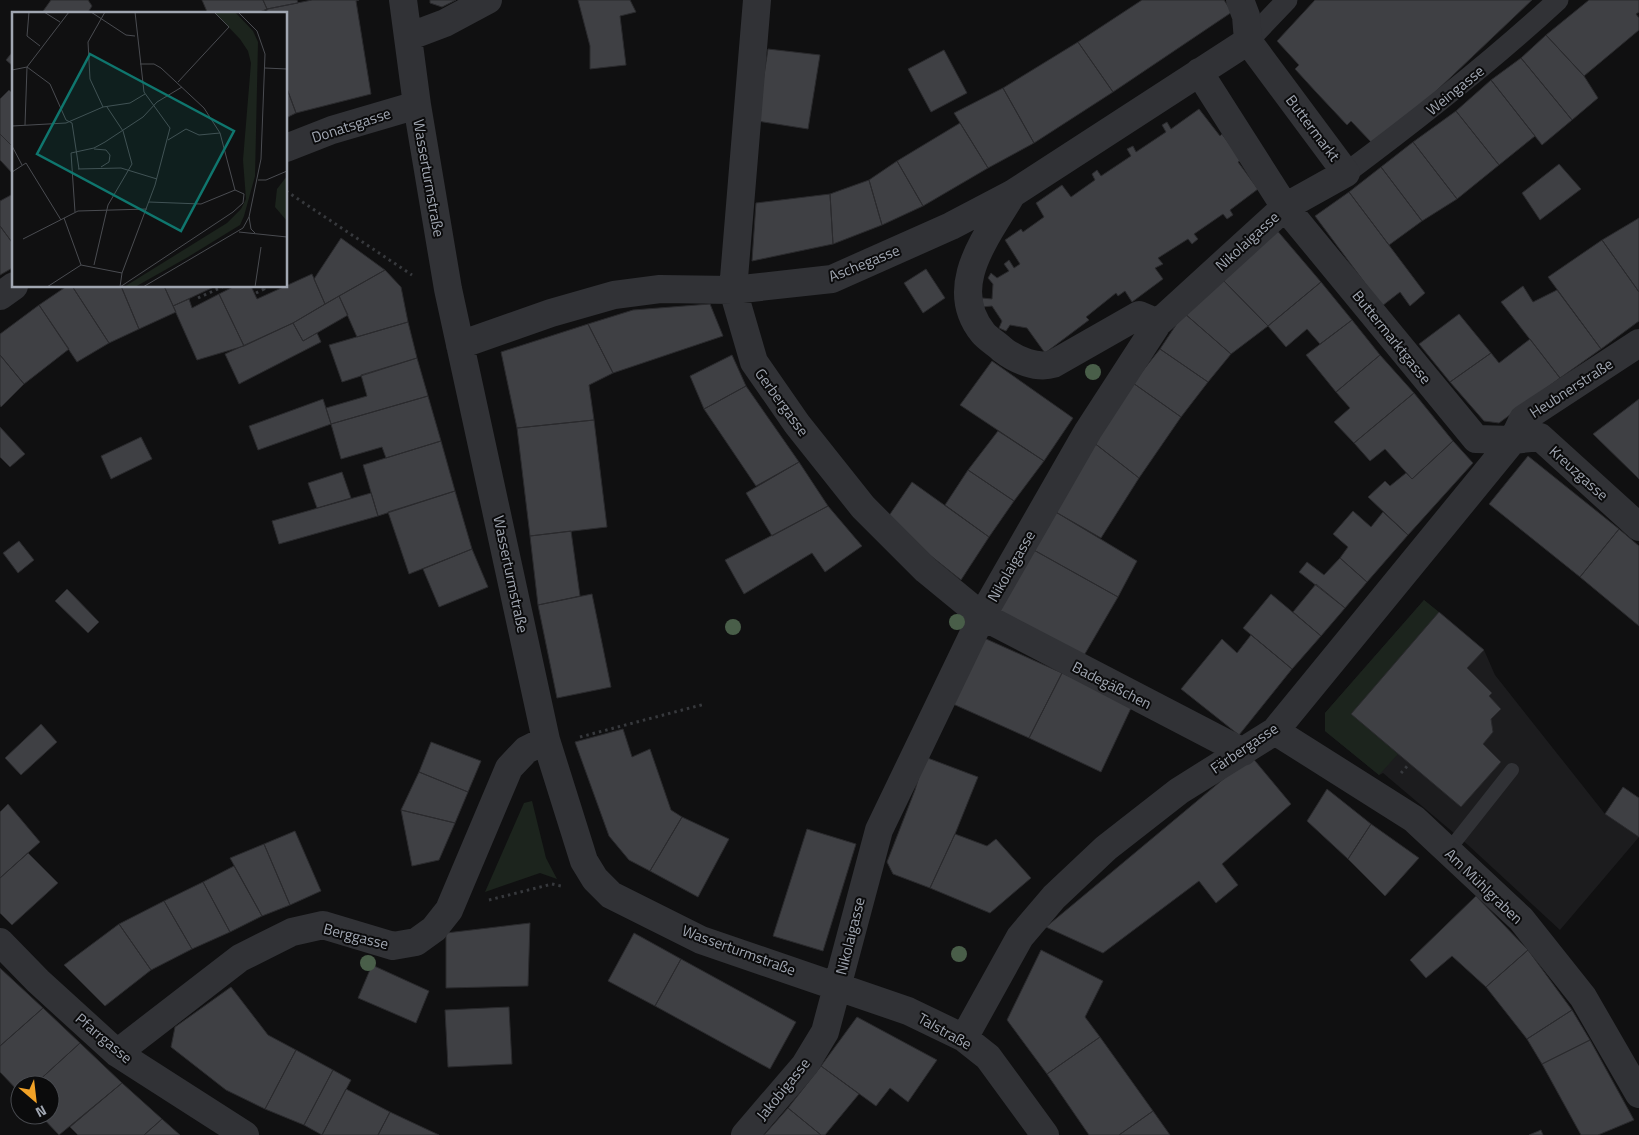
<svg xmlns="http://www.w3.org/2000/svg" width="1639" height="1135" font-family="'Titillium Web',sans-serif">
<rect width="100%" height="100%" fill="#101011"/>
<path fill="#1c1c1e" d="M1424 600 1484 650 1495 675 1605 814 1639 837 1560 930 1468 845 1383 773 1379 775 1325 731V713Z"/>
<path fill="#1c241d" d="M1424 600 1439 612 1352 714 1398 754 1379 775 1325 731V713Z
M532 801 546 858 557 879 540 873 485 892 524 803Z"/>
<path fill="#3f4044" stroke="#2a2a2d" d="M51 0H88L92 6 87 14H41Z
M202 0H263L267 9 255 14H208Z
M263 0H297L298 3 267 9Z
M312 0H359L356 1 371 94 296 113 286 86V14H267V9Z
M430 0H456L442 7 430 3Z
M578 0H630L636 12 620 16 626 65 590 69V46Z
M1142 0H1224L1232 12 1113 92 1078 42Z
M1315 0H1532L1411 115 1371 142 1351 121 1347 125 1316 92 1295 69 1299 65 1277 41Z
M1589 0H1639V12L1636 14 1639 18V30L1584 76 1546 35Z
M1546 35 1584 76 1598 98 1572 120 1521 58Z
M1078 42 1113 92 1034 143 1003 88Z
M768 49 820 55 808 129 757 121Z
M14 50V67L6 60Z
M944 50 967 93 931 112 908 69Z
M1521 58 1572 120 1542 145 1491 80Z
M1491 80 1535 136 1499 165 1456 111Z
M286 86 296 113 286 118Z
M1003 88 1034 143 988 168 954 113Z
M9 90 14 95V148L0 134V99Z
M1199 109 1220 136 1222 134 1241 160 1238 162 1258 189 1230 210 1233 215 1227 219 1223 214 1194 234 1198 239 1192 244 1188 239 1158 258 1163 264 1155 268 1163 279 1132 302 1125 291 1118 296 1116 293 1086 317 1089 320 1045 353 1027 328 1010 325 1006 331 999 328 1002 321 992 306 982 307V298L992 299 993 284 988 278 991 273 997 278 1009 271 1004 264 1009 260 1014 268 1020 264 1005 240 1021 229 1023 232 1044 217 1036 203 1062 185 1071 197 1095 180 1092 174 1097 170 1101 176 1131 156 1127 149 1133 146 1136 152 1166 132 1162 125 1167 122 1171 129Z
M1456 111 1499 165 1457 199 1413 142Z
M960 123 988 168 923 206 897 161Z
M0 134 14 148V175L0 160Z
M1413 142 1457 199 1422 221 1381 167Z
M897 161 923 206 882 225 869 180Z
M1559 164 1581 189 1540 220 1522 193Z
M1381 167 1422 221 1389 245 1349 192Z
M869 180 882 225 833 244 830 194Z
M1349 192 1425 293 1410 306 1400 292 1382 306 1315 216Z
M830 194 833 244 752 261 756 203Z
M11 195 14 198V245L0 226V201Z
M1639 218V292L1602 240Z
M0 226 14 245V267L0 275Z
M1275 228 1321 282 1268 326 1220 277Z
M341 238 385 270 325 304 314 279Z
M1602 240 1639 292V321L1601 349 1548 277Z
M926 269 945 298 923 313 904 283Z
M385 270 401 287 408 322 357 337 339 296Z
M312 274 325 304 293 323 244 346 219 294 235 286H251L257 299Z
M1220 277 1268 326 1231 354 1184 313Z
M1321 282 1352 320 1320 344 1307 329 1286 347 1268 326Z
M67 286H72L109 343 77 362 39 305Z
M72 286H121L139 329 109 343Z
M121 286H164L176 312 139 329Z
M164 286H216L173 306Z
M1523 286 1533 302 1557 290 1601 349 1560 378 1501 302Z
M219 294 244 346 197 360 173 306 189 299 192 308Z
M339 296 348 315 303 341 293 323Z
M710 304 723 336 613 373 588 324 633 310Z
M39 305 69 349 24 384 0 355V334Z
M1184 313 1231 354 1208 382 1160 349Z
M1459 314 1491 353 1450 382 1419 344Z
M1352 320 1380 355 1336 392 1306 355Z
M408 322 417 358 342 382 329 345Z
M293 323 303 341 317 333 321 342 239 384 225 354Z
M588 324 613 373 589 385 594 420 517 428 501 352Z
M1530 339 1560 378 1499 423 1484 421 1450 382 1491 353 1499 363Z
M1160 349 1208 382 1181 417 1133 383Z
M0 355 24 384 1 407 0 405Z
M732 355 746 386 704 409 690 376Z
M1380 355 1414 393 1354 443 1334 422 1350 408 1336 392Z
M417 358 428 396 331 424 326 408 367 396 361 375Z
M992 361 1073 418 1044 461 960 405Z
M1133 383 1181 417 1139 478 1093 442Z
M746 386 799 462 756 486 704 409Z
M1414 393 1453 441 1412 479 1385 449 1370 461 1354 443Z
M428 396 441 441 386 458 382 447 341 459 331 424Z
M323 399 331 424 258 450 249 426Z
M1639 399V479L1593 434Z
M594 420 607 527 530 536 517 428Z
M0 427 25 454 10 467 0 457Z
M998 431 1044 461 1014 501 968 470Z
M141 437 152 459 111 479 101 456Z
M441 441 455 491 378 516 363 465Z
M1453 441 1473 463 1408 535 1368 497 1385 481 1390 486 1406 473 1412 479Z
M1093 442 1139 478 1101 538 1054 511Z
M1528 456 1619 529 1580 577 1489 504Z
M799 462 828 506 772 536 746 493Z
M968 470 1014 501 989 537 945 505Z
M342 472 351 498 317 508 308 483Z
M912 482 989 537 961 580 886 520Z
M455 491 472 549 409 574 388 512Z
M371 493 378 516 279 544 272 521Z
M828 506 862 546 825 572 812 553 744 594 725 560Z
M1054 511 1137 561 1118 597 1032 549Z
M1353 511 1371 527 1383 512 1408 535 1367 582 1340 558 1348 547 1333 534Z
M1619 529 1639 546V626L1580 577Z
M571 531 580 596 538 605 530 536Z
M19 541 34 560 18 573 3 553Z
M472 549 488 587 439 607 423 569Z
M1032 549 1118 597 1079 664 994 615Z
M1340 558 1367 582 1345 608 1299 572 1307 562 1324 575Z
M1316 584 1345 608 1321 636 1293 612Z
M67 589 99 622 88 633 55 601Z
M592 594 611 687 557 698 538 605Z
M1271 594 1321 636 1292 669 1243 628Z
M1439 612 1484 650 1467 668 1492 693 1489 696 1501 709 1491 719 1493 732 1483 744 1501 762 1461 807 1351 714Z
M1251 635 1292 669 1239 735 1181 689 1222 639 1237 653Z
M984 638 1062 673 1029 738 953 704Z
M1062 673 1132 706 1101 772 1029 738Z
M41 724 57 742 21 775 5 758Z
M623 729 632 757 650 749 671 810 682 817 650 871 629 860 609 836 575 742Z
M431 742 481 761 468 792 419 772Z
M1251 756 1291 804 1222 864 1238 885 1216 903 1199 881 1103 953 1046 927Z
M925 757 978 777 955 834 930 888 893 874 887 862 915 790Z
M419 772 468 792 455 823 401 810Z
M1623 787 1639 798V837L1605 814Z
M1327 789 1371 824 1348 859 1307 821Z
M8 804 40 842 0 878V812Z
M401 810 455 823 439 860 412 866Z
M682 817 729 839 698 897 650 871Z
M1371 824 1419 858 1385 896 1348 859Z
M807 829 856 844 823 951 773 936Z
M295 831 321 891 290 905 264 844Z
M955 834 987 846 996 839 1031 878 990 913 930 888Z
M264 844 290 905 262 916 230 858Z
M28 853 58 883 12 925 0 913V878Z
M234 866 262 916 230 932 203 882Z
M203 882 230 932 192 949 164 901Z
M1476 896 1528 950 1486 987 1452 956 1426 978 1410 960Z
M164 901 192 949 151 970 119 924Z
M530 923 528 986 446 988V933Z
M119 924 151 970 105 1006 64 965Z
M634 933 681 959 655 1006 608 981Z
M1041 950 1103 981 1085 1017 1100 1037 1047 1074 1007 1020Z
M1528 950 1572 1010 1527 1039 1486 987Z
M681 959 796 1022 770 1069 655 1006Z
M372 965 429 991 416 1023 358 998Z
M0 968 43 1008 0 1046Z
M231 987 268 1035 296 1050 265 1109 226 1090 171 1047 175 1027Z
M509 1007 512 1064 448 1067 445 1010Z
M43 1008 80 1043 34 1085H20V1093L0 1072V1046Z
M1572 1010 1590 1040 1542 1064 1527 1039Z
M857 1017 937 1060 908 1102 890 1088 876 1106 821 1066Z
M1100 1037 1153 1111 1119 1135H1089L1047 1074Z
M1590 1040 1634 1120 1598 1135H1581L1542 1064Z
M80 1043 122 1083 59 1135 40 1115H50V1085H34Z
M296 1050 333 1070 304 1125 265 1109Z
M821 1066 859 1094 825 1135H821L788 1108Z
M333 1070 351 1080 322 1135 304 1125Z
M122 1083 162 1119 144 1135H78L70 1127Z
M346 1089 390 1112 378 1135H322Z
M788 1108 821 1135H764Z
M1153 1111 1170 1135H1119Z
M390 1112 439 1135H378Z
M162 1119 180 1135H144Z
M1541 1130 1543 1135H1529Z"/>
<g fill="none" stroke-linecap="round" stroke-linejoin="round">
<path stroke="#37393d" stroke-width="3" stroke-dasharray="2.5 4" stroke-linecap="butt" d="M286 191 412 275
M256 293 264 289 262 286
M198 298 224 286
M580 737 705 704
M1401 773 1409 764
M489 900 552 884 561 886"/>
<path stroke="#313236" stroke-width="14" d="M1448 851 1512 770"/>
<path stroke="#313236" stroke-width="21" d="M1248 41 1287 0
M1346 173C1420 118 1491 62 1558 0"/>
<path stroke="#313236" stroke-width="28" d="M403 0 417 105 448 289 546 740 584 861 595 879 611 895 701 940 908 1011 964 1038 988 1057 1045 1135
M757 0 733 290 754 362 797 424 863 507 926 570 982 616 1243 752
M1240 0 1246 16 1248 41
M408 37 445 23 488 0
M1199 72 1285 207 1476 439 1513 440 1540 437 1639 527
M286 148 332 130 417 105
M1012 194C988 236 945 286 983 333 988 339 997 344 1003 350 1016 360 1037 369 1053 364L1139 315 1158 323
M0 296 14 286
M460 345 551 313 614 295 660 289 733 290 832 279 951 226 1012 194 1248 41
M1275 731 1414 819 1521 919 1583 997 1639 1094
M0 942 38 981 117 1053 245 1135
M964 1038 1020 937 1054 897 1106 848 1179 791 1275 731 1513 440 1523 419 1639 343
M117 1053 240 958 292 932 323 925 393 946 416 942 434 929 449 910 509 768 526 750 546 740
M745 1135 805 1065 825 1032 879 830 982 616 1088 431 1158 323 1285 207 1346 173 1248 41"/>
</g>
<g fill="#495e49">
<circle cx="1093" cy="372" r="8"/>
<circle cx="957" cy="622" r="8"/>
<circle cx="733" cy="627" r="8"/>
<circle cx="959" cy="954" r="8"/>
<circle cx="368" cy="963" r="8"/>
</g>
<g text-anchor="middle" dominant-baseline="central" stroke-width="4" stroke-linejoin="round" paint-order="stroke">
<g font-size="15" fill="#a1a7b2" stroke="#0b0b0c">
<text transform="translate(1455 90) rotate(-39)">Weingasse</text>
<text transform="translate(351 125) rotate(-18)">Donatsgasse</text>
<text transform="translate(1313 128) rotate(53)">Buttermarkt</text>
<text transform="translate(429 178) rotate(80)">Wasserturmstraße</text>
<text transform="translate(1247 241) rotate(-42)">Nikolaigasse</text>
<text transform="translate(864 263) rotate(-22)">Aschegasse</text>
<text transform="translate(1392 337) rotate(51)">Buttermarktgasse</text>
<text transform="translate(1571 388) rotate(-33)">Heubnerstraße</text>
<text transform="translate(782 402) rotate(54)">Gerbergasse</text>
<text transform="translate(1579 473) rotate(42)">Kreuzgasse</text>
<text transform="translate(1011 566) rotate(-60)">Nikolaigasse</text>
<text transform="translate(511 574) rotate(78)">Wasserturmstraße</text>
<text transform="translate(1112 685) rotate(27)">Badegäßchen</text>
<text transform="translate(1244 748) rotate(-34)">Färbergasse</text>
<text transform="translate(1484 886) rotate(44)">Am Mühlgraben</text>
<text transform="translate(356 936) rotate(14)">Berggasse</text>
<text transform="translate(850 936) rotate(-76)">Nikolaigasse</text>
<text transform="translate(739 950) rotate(20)">Wasserturmstraße</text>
<text transform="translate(945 1031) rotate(29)">Talstraße</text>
<text transform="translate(104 1038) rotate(40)">Pfarrgasse</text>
<text transform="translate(783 1089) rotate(-51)">Jakobigasse</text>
</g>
</g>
<g transform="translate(12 12)">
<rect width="275" height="275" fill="#101011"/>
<path d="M202 0H223L241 19 246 30 243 164 232 204 228 213 176 245 123 275H112L215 211 229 197 234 187 231 148 239 51 236 39 228 27ZM275 164V209L263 195 265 177Z" fill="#1c241d"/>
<path fill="none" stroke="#4a4c51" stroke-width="1" d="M17 0 15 24 28 34M32 0 48 10M79 0 114 23 123 24M128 52H142L149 56 192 96 208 121 223 178M15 55 38 72 54 108 60 111 67 157M253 56 275 57M0 58 15 55M166 70 217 15 202 0M91 95 78 67 76 30 93 0M13 113 15 55 57 0M0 114 54 111 91 95 118 91 133 82M156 128 174 117 187 123 208 121M0 134 10 153M82 137 94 138 98 143 97 150 89 155M66 157 109 156 145 167M0 160 14 151 49 208M246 168H254L275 159M137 190 189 192 223 178M63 200 59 141 82 136 93 130 131 105 145 90 170 75M237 205 239 217 243 221M52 206 69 253M227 220 275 225M11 227 66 199 135 197M82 253 96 193 120 152 111 119 95 95M35 275 69 253 110 261M108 275 110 261 143 173 158 116 132 80 123 0M108 275 221 200 231 191 232 182 223 178M131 275 231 216 237 205 249 147 253 42 245 19 226 0M243 275 249 235"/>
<path fill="#0f766e" fill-opacity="0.15" stroke="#0f766e" stroke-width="2.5" d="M78 42 222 119 169 219 25 142Z"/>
<rect width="275" height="275" fill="none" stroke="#a1a7b2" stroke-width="2.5"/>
</g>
<g transform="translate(35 1100) rotate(152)"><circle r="24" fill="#0b0b0c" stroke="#47494e"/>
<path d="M0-4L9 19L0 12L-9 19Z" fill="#f2a227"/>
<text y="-8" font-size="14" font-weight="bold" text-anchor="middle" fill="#a1a7b2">N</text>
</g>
</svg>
